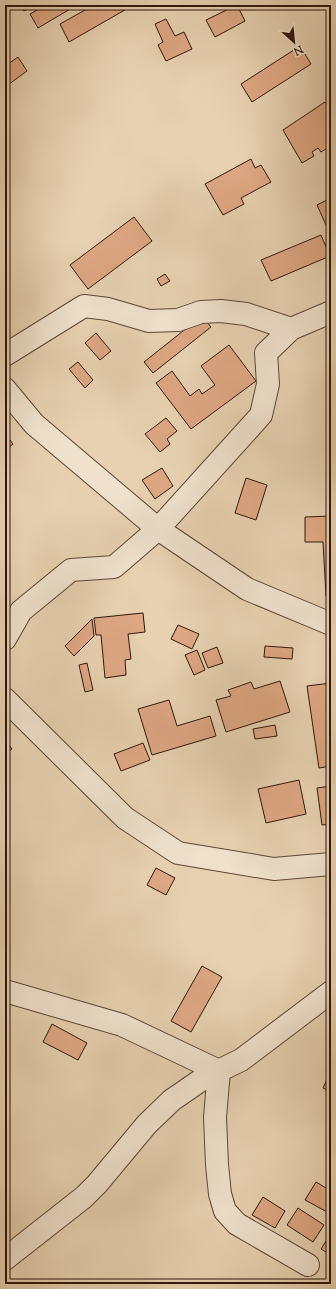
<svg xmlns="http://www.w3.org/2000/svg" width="336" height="1289" font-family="'Sorts Mill Goudy',serif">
<rect width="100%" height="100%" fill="#e7d1b1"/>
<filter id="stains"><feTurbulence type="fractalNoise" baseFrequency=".005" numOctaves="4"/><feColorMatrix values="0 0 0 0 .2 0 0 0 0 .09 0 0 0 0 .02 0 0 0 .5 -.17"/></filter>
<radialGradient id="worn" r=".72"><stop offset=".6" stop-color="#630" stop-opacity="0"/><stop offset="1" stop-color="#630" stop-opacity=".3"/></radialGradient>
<path fill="#dea783" stroke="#2f170d" d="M21 5H34L24 11Z
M46 5H77L38 28 30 14Z
M94 5H129L130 7 69 42 60 24Z
M237 5 245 21 215 37 206 20Z
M166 19 175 36 184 32 192 49 166 61 158 45 163 42 155 24Z
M300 46 311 64 252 102 241 84Z
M18 57 27 71 5 87V66Z
M325 102 331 110V146L321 152 318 148 312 152 314 156 302 163 283 130Z
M251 159 255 168 261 165 271 182 241 198 244 204 223 215 205 184Z
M331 198V236L317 205Z
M134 217 152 241 88 289 70 265Z
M321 235 330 256 271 281 261 260Z
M165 274 170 281 161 286 157 279Z
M202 316 211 327 153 373 144 362Z
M96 333 111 351 100 360 85 343Z
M229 345 256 381 191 429 156 383 172 371 190 396 199 389 202 394 215 385 201 366Z
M78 362 93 380 85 388 69 369Z
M166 418 177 431 167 439 170 444 160 452 145 434Z
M9 439 13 444 7 449 5 442Z
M162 468 173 486 155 499 142 480Z
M246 478 267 485 256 520 235 513Z
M331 516V596H326L323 542H305V517Z
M143 613 145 632 128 634 131 659 125 660 126 675 105 678 101 635H96L94 618Z
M92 619 94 636 74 656 65 646Z
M178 625 199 634 192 649 171 639Z
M265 646 293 648 292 659 264 657Z
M217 647 223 663 208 668 202 653Z
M197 650 205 670 194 675 185 655Z
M87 663 93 690 85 692 79 665Z
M280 681 290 712 226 732 216 700 231 696 228 690 251 682 254 689Z
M331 683V702H328L331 724V766L319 768 307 686Z
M169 700 177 726 210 716 216 736 152 755 138 709Z
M275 725 277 736 255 739 253 729Z
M5 739 12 749 5 754Z
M143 743 150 760 121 771 114 754Z
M299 780 306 814 266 823 258 789Z
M331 786V824L322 825 317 788Z
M156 868 175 878 166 895 147 885Z
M202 966 222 977 191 1032 171 1021Z
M52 1024 87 1043 78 1060 43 1042Z
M330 1073H331V1092L323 1088Z
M316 1182 331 1191V1214L305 1200Z
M263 1197 285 1211 275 1228 252 1215Z
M298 1208 324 1225 313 1242 287 1225Z
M331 1233V1255L321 1249Z"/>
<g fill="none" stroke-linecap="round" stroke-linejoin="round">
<g stroke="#5d4636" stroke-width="24">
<path id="minor" d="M5 355 84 306 108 309 149 321 178 320 201 312 221 311 246 314 291 329 331 312
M5 389 34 424 158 529 247 589 331 624
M5 639 21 611 71 570 114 567 158 529 261 415 268 384 266 353 291 329
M5 699 125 818 178 853 274 869 331 864
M5 991 122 1025 219 1071 215 1117 217 1165 220 1194 225 1211 237 1224 308 1265
M5 1259 84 1197 97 1184 147 1124 172 1100 204 1078 241 1060 331 992"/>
</g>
<use href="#minor" stroke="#efe1cc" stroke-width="22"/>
</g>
<rect width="336" height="1289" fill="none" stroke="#e7d1b1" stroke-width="20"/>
<rect x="6" y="6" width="324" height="1277" fill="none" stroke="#2f170d" stroke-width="2"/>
<rect x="10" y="10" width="316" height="1269" fill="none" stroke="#2f170d"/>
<g transform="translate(294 42) rotate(153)" stroke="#efe1cc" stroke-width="3" paint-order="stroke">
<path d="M0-3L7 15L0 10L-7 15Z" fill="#2f170d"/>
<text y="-6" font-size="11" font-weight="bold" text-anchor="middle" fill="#2f170d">N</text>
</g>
<rect width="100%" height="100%" filter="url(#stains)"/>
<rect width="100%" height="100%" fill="url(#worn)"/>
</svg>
